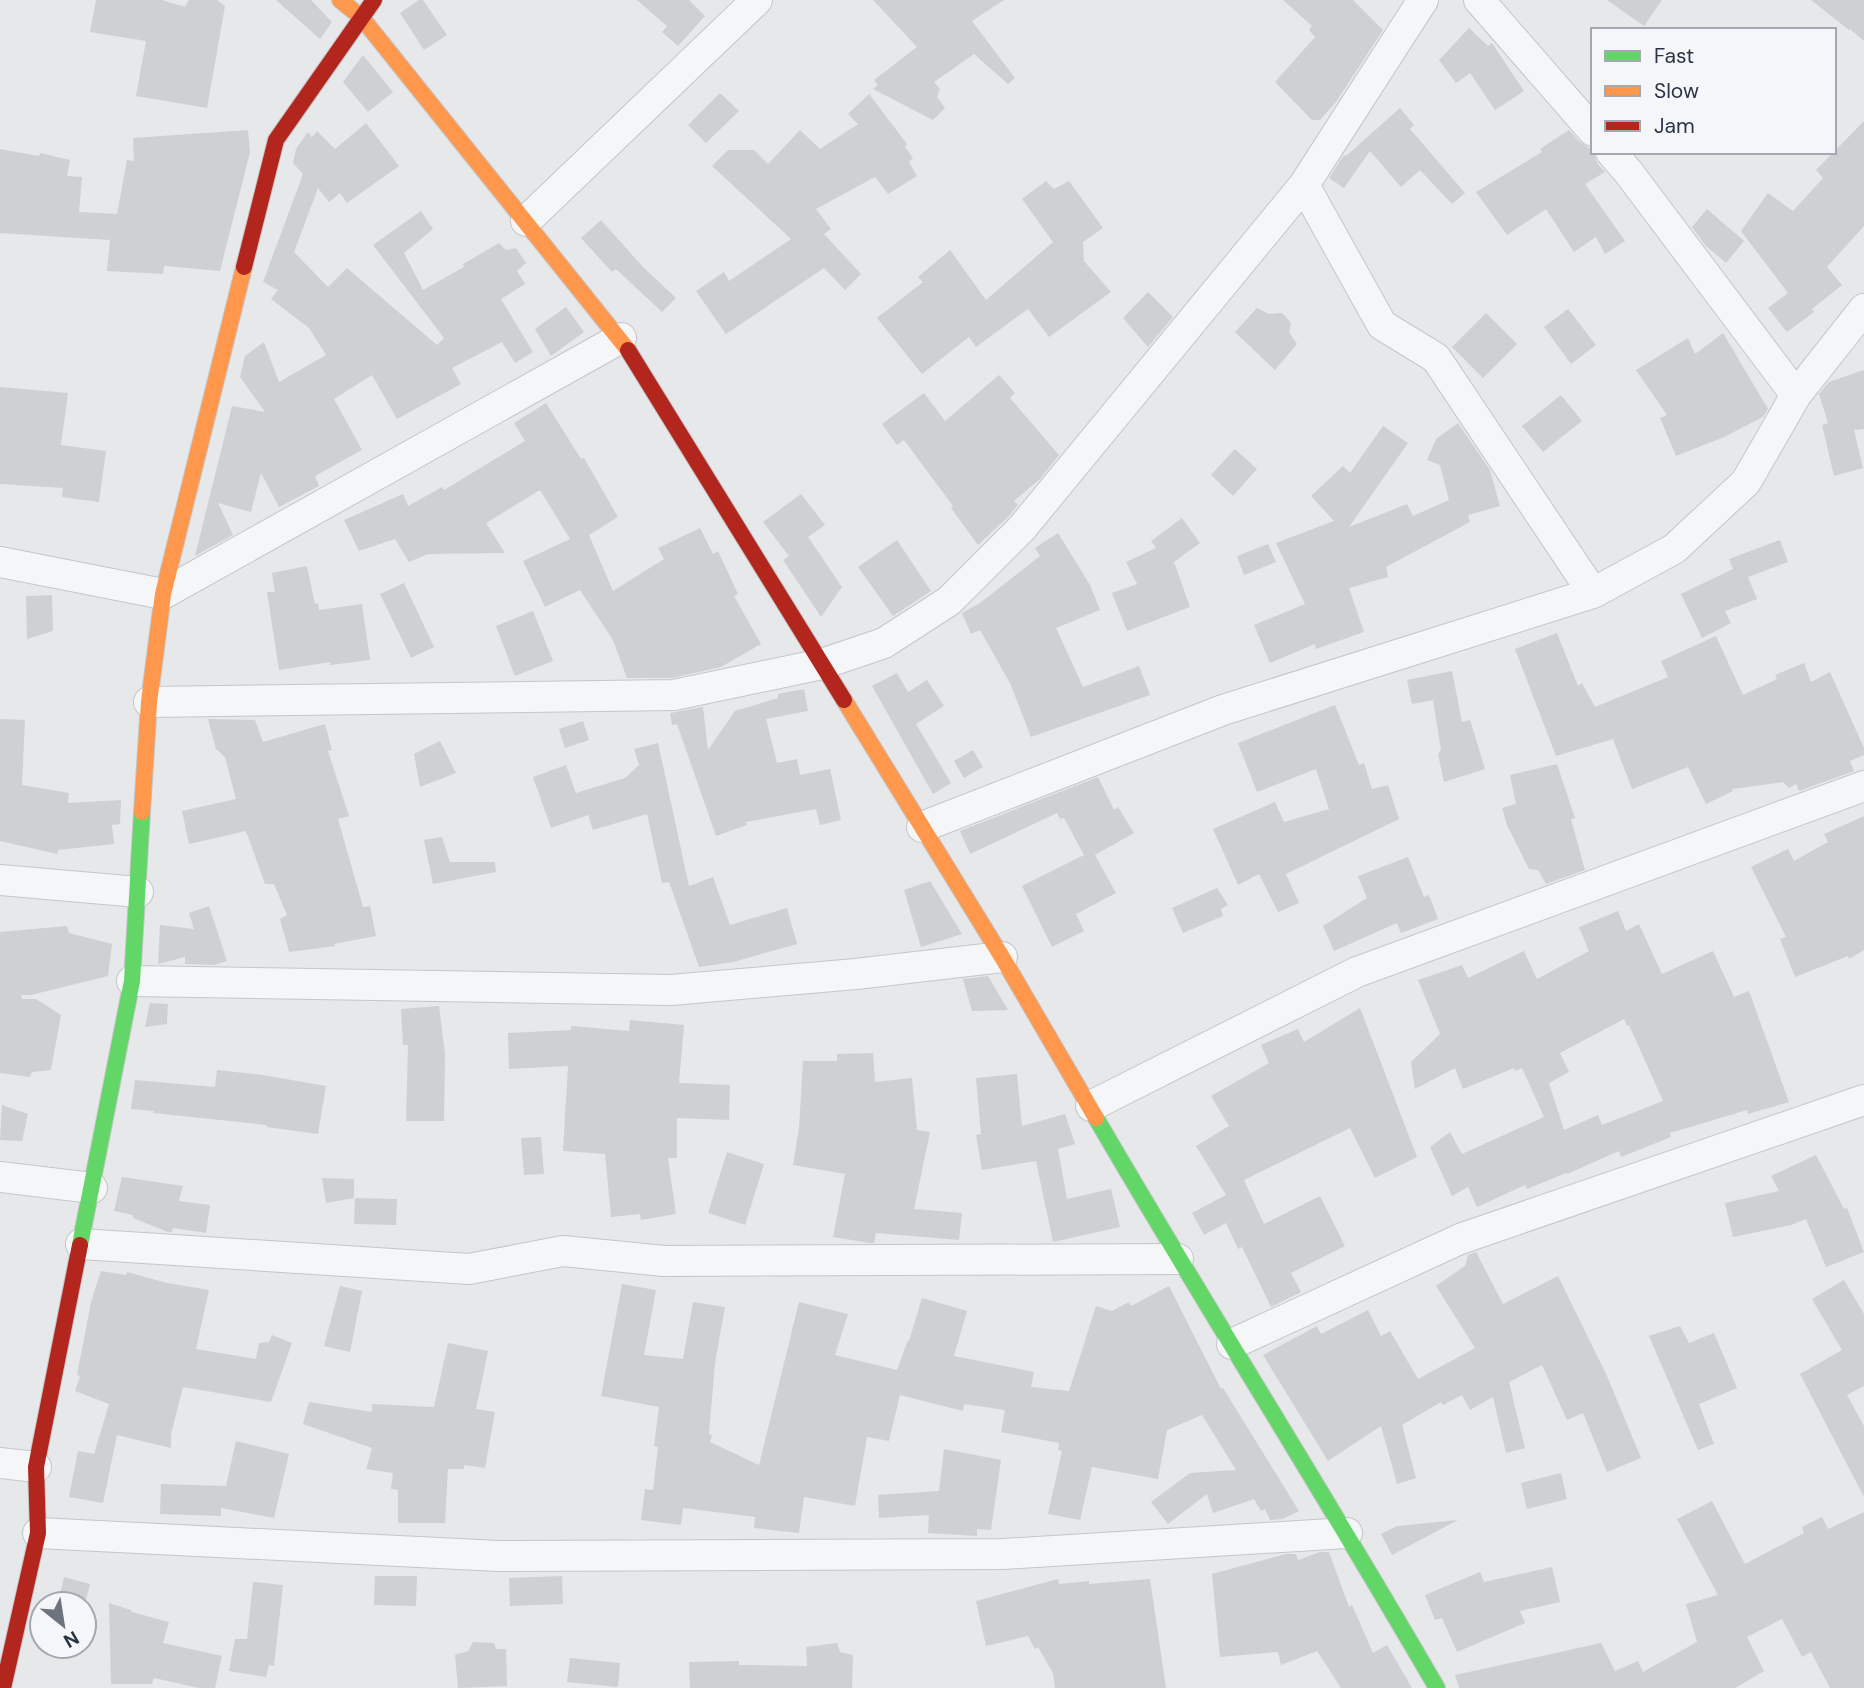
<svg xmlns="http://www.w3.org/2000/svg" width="1864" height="1688" font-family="'DM Sans',sans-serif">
<rect width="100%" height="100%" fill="#e6e8ea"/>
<path fill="#ced0d3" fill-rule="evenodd" d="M96 0H162L185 7 189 0H217L225 6 207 108 136 96 146 41 90 32Z
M276 0H311L332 22 320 39Z
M419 0H423L447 35 424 50 400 13Z
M637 0H689L705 16 678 46 662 32 667 26Z
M873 0H1004L972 21 1015 78 1008 84 974 54 934 82 940 89 937 97 945 108 933 120 873 89 878 85 874 80 917 47Z
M1283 0H1353L1383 30 1336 102 1320 120H1312L1275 82 1315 37 1309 30 1312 26Z
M1607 0H1662L1644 26Z
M1811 0H1864V41L1850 29 1849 30Z
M1469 28 1488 46 1492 43 1524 91 1495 110 1470 73 1456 83 1439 60Z
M363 55 393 92 368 112 343 82Z
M720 93 739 111 706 143 688 125Z
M869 94 907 144 905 147 913 158 909 162 917 176 888 194 875 177 816 209 831 229 824 234 861 274 845 290 824 268 726 334 696 291 724 272 729 281 791 239 712 166 728 150H754L768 164 800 130 820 149 858 124 848 114Z
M1400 108 1414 125 1410 129 1465 193 1452 204 1420 170 1401 187 1370 151 1344 188 1329 178 1344 155 1346 156Z
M1864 121V226L1827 267 1842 285 1812 309 1814 312 1787 332 1768 308 1788 293 1741 231 1768 193 1793 211 1823 178 1816 170Z
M366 123 399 166 347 203 340 193 329 202 318 188 294 252 328 287 347 268 437 345 444 338 373 245 421 211 433 229 404 253 423 290 464 267 463 264 499 243 506 250 516 248 526 263 517 271 525 284 501 299 533 352 515 363 502 342 452 368 461 384 397 419 372 375 334 399 362 450 315 476 319 486 279 507 261 473 251 512 218 503 233 535 195 556 232 406 265 412 240 377 245 356 264 342 279 382 326 355 309 328 271 299 278 290 263 282 303 174 293 163 296 149 308 132 312 137 317 131 335 149Z
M248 130 250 152 220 271 164 266 163 274 107 271 110 240 0 233V149L39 156 40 153 70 160 67 176 82 177 79 212 117 214 127 160 134 161 133 138Z
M1569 130 1580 142 1593 151 1597 163 1605 172 1585 184 1625 241 1605 254 1596 237 1574 252 1546 209 1507 235 1476 192 1542 152 1540 149Z
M1046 181 1054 189 1069 181 1103 228 1083 242 1084 261 1111 292 1049 337 1028 309 976 347 969 337 922 374 877 318 923 282 918 277 950 250 986 300 1053 242 1022 199Z
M1707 209 1744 241 1726 263 1705 245 1692 227Z
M601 220 643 267 676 298 662 312 616 269 612 272 581 238Z
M1148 292 1173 317 1148 347 1123 318Z
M566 307 584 332 551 356 535 329Z
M1257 308 1269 314 1282 313 1291 323 1289 332 1297 344 1275 370 1235 332Z
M1568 309 1596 345 1571 364 1544 327Z
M1486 313 1517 344 1483 378 1452 347Z
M1723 333 1768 409 1763 417 1724 437 1676 456 1660 418 1667 415 1636 370 1688 338 1695 354Z
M1864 370V429L1854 430 1863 468 1834 476 1822 425 1828 423 1819 394 1829 382Z
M999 375 1015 393 1010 398 1059 455 1041 478 1014 501 1018 505 1009 516 978 545 951 508 953 506 904 440 897 445 882 424 924 393 945 421Z
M0 387 68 393 61 445 106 451 99 502 62 497 63 488 0 484Z
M1561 395 1582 421 1543 452 1522 426Z
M546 403 581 459 584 458 618 517 589 535 613 591 664 559 658 548 700 528 713 554 718 551 738 594 734 596 761 644 721 667 672 678H627L613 640 580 590 545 607 523 561 570 539 540 490 486 523 505 553 428 554 409 562 395 539 359 551 344 520 403 494 408 506 442 487 444 490 525 441 514 423Z
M1458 423 1490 470 1500 506 1468 515 1470 522 1386 567 1388 577 1349 588 1364 632 1316 649 1315 644 1270 663 1254 625 1305 604 1276 543 1334 521 1311 496 1343 466 1350 473 1383 426 1408 443 1349 527 1407 504 1413 516 1449 500 1440 465 1427 460 1436 439Z
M1235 449 1257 469 1233 496 1211 475Z
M801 494 825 525 808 537 842 587 821 617 783 560 789 556 763 522Z
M1182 518 1200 543 1174 562 1190 607 1127 631 1112 593 1137 584 1126 562 1156 548 1151 541Z
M1058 533 1090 585 1100 610 1056 628 1083 687 1139 666 1150 695 1031 737 1010 683 980 630 971 634 962 613 980 603 1040 556 1035 548Z
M897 540 931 591 893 616 858 567Z
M1780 540 1788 562 1748 577 1757 599 1725 611 1731 623 1702 638 1681 594 1733 569 1729 559Z
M1268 544 1276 562 1244 575 1237 556Z
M307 566 315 604 318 603 319 610 362 604 370 660 330 665V662L279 670 267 592H275L272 573Z
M404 583 434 647 411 658 380 594Z
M52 595 53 631 27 639 26 596Z
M533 611 553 661 515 676 496 626Z
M1557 633 1578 686 1582 683 1595 707 1668 677 1661 661 1716 636 1743 695 1777 679 1775 675 1804 663 1811 682 1830 672 1864 748V755L1850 761 1854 771 1799 791 1796 784 1789 788 1783 782 1732 789 1733 791 1706 804 1688 767 1632 789 1613 739 1556 756 1515 649Z
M1452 671 1462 722 1470 720 1485 769 1444 782 1438 754 1441 750 1433 700 1412 704 1407 680Z
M897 673 908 692 927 680 944 706 916 724 951 783 933 794 872 686Z
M804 689 808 711 766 719 777 763 797 759 800 775 830 769 841 820 820 825 816 809 746 822 747 825 716 836 677 724 672 725 670 713 703 707 708 750 735 711 778 698V694Z
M1335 705 1359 765 1364 763 1372 789 1388 785 1399 819 1286 874 1299 903 1278 912 1259 874 1238 885 1213 829 1275 802 1284 822 1329 809 1316 769 1257 792 1238 743Z
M0 719 25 720 22 785 69 793 68 803 121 800 120 824 112 825 114 844 58 850 57 854 0 841Z
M208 719 255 720 263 742 325 724 332 750 328 751 349 816 338 819 363 907 370 906 376 936 334 944 335 946 289 952 280 919 287 915 274 884H265L246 831 189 844 182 811 236 799 225 757 216 749Z
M583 721 589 740 565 748 559 729Z
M440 741 456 773 420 787 414 754Z
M658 743 689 886 713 877 730 925 787 908 797 944 733 962 699 967 669 882 662 883 647 814 593 830 588 815 551 828 533 777 566 765 576 793 625 778 639 765 634 749Z
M973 750 983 767 964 778 954 761Z
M1557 764 1575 818 1571 819 1585 870 1546 884 1538 870 1529 869 1507 825 1502 808 1516 804 1510 775Z
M1098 777 1114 810 1118 807 1134 833 1095 855 1116 893 1076 914 1084 931 1052 947 1022 886 1084 855 1064 818 1060 819 1057 813 970 854 960 831Z
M1864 816V950L1849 959 1848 956 1795 977 1780 939 1786 937 1751 867 1788 849 1794 861 1828 842 1824 834Z
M442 837 450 862H495L496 872 433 884 424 840Z
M1408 857 1424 897 1429 895 1438 919 1401 933 1397 923 1334 951 1323 926 1367 898 1358 876Z
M930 881 962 934 921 947 904 890Z
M1217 888 1228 905 1221 909 1223 916 1183 933 1172 908Z
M209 906 227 961 214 965 185 964V957L158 964 160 925 194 929 189 913Z
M1618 911 1626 931 1639 924 1662 974 1713 951 1734 997 1749 991 1789 1102 1748 1114 1747 1110 1670 1133 1671 1137 1621 1157 1619 1151 1567 1174 1566 1173 1527 1189 1525 1185 1477 1207 1468 1187 1452 1196 1430 1147 1450 1132 1462 1154 1544 1117 1522 1068 1515 1071 1514 1068 1463 1089 1455 1068 1415 1089 1411 1062 1440 1034 1418 980 1462 965 1468 978 1524 951 1537 979 1589 951 1579 927ZM1624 1019 1627 1026 1629 1025 1663 1101 1602 1125 1598 1115 1564 1130 1549 1083 1569 1072 1560 1053Z
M67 926 69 933 112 944 108 976 31 995H21L22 999H36L61 1015 51 1070 32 1072 30 1077 0 1073V932Z
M988 976 1008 1010 972 1011 963 979Z
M150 1003 168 1004 167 1024 145 1027Z
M439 1006 445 1054 444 1121H406L408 1045H403L401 1009Z
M1360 1008 1417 1157 1375 1178 1350 1128 1244 1180 1264 1224 1320 1196 1345 1246 1291 1273 1301 1292 1271 1307 1242 1247 1238 1249 1226 1223 1204 1235 1192 1213 1226 1195 1196 1146 1229 1126 1211 1096 1269 1063 1261 1045 1298 1029 1304 1042Z
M630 1020 684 1025 679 1083 730 1085 729 1120 677 1118V1158H668L676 1214 641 1220 640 1214 611 1217 605 1154 563 1151 568 1066 509 1069 508 1033 571 1030V1026L629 1031Z
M873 1053 875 1082 912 1078 917 1130 930 1132 914 1209 962 1213 959 1240 876 1233 874 1243H870L833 1237 845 1174 793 1165 799 1128 803 1061H837V1054Z
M217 1070 263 1075 326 1086 318 1134 267 1127V1125L153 1113 154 1111 131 1109 135 1080 215 1087Z
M1017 1074 1022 1126 1065 1114 1075 1144 1058 1149 1067 1199 1111 1189 1120 1227 1053 1242 1036 1161 982 1170 976 1135 981 1134 976 1078Z
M2 1105 28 1114 22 1141 0 1140Z
M541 1137 544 1174 524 1175 521 1138Z
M727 1152 764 1164 745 1225 708 1213Z
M1816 1155 1844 1209 1847 1208 1864 1252 1826 1267 1806 1219 1791 1225 1733 1237 1725 1203 1779 1191 1771 1176Z
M122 1177 183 1186 179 1201 210 1205 206 1233 173 1228 172 1232H168L133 1218V1215L114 1211Z
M322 1178 354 1179V1198L326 1203Z
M355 1198 397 1199 396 1225 354 1224Z
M1476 1252 1503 1304 1558 1276 1607 1376 1641 1458 1607 1472 1583 1413 1567 1420 1542 1365 1509 1382 1525 1448 1506 1453 1493 1397 1470 1410 1462 1395 1443 1405 1441 1402 1402 1425 1416 1478 1397 1484 1381 1426 1328 1461 1263 1355 1317 1326 1321 1334 1368 1310 1381 1336 1390 1331 1418 1379 1475 1348 1436 1286 1465 1266 1468 1255Z
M101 1271 126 1275 127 1272 167 1283 209 1290 196 1349 256 1359 259 1343 269 1342 272 1335 292 1343 271 1402 183 1387 171 1434V1448L117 1435 103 1503 69 1497 78 1451 94 1454 109 1404 75 1391 80 1376 77 1375 91 1302Z
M1844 1280 1864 1314V1386L1847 1395 1864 1426V1497L1800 1374 1842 1350 1812 1299Z
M622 1284 656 1290 644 1355 683 1359 693 1302 725 1307 715 1363 709 1434 712 1435 710 1442 759 1465 799 1302 848 1314 835 1355 897 1370 908 1340 909 1341 922 1298 967 1311 954 1356 1034 1372 1031 1387 1069 1391 1096 1306 1112 1311 1129 1302 1131 1306 1169 1286 1221 1389 1223 1388 1299 1511 1283 1519 1270 1520 1265 1509 1261 1511 1254 1499 1213 1513 1207 1494 1168 1524 1151 1502 1190 1473 1236 1470 1202 1415 1167 1430 1158 1479 1092 1467 1080 1520 1048 1514 1062 1451 1058 1450 1059 1443 1001 1432 1005 1410 964 1404 963 1411 900 1395 889 1441 867 1437 855 1506 804 1497 799 1533 754 1528 755 1517 683 1508 681 1525 641 1520 645 1489 653 1490 658 1447 654 1446 659 1407 601 1396Z
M340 1286 362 1291 350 1352 324 1346Z
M1680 1326 1689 1343 1714 1333 1737 1388 1699 1404 1714 1444 1698 1450 1649 1336Z
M448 1343 488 1351 476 1409 495 1412 485 1468 464 1465V1469H448L445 1523H398V1490L391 1489 393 1473 366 1469 372 1448 303 1424 309 1402 372 1412V1404L434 1407Z
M236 1441 289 1454 274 1518 221 1508V1516L160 1514 161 1484 226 1486Z
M944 1449 1001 1460 991 1530 977 1529V1536L928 1533 929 1515 879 1518 878 1495 939 1491Z
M1561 1473 1567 1499 1527 1509 1521 1483Z
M1712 1501 1745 1564 1804 1533 1802 1527 1822 1517 1828 1529 1864 1512V1688H1830L1811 1652 1802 1657 1782 1619 1747 1637 1764 1671 1735 1688H1459L1455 1675 1601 1643 1615 1671 1638 1661 1643 1672 1697 1642 1686 1604 1718 1595 1677 1519Z
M1458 1520 1392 1555 1381 1534 1397 1526Z
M1320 1552H1329L1349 1607 1352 1605 1373 1653 1387 1645 1412 1688H1341L1317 1651 1281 1665 1278 1652 1220 1657 1212 1574 1286 1554H1296L1298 1560Z
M1552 1567 1560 1602 1520 1611 1525 1623 1457 1652 1442 1618 1435 1620 1425 1595 1480 1572 1484 1582Z
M375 1576H417L416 1606 374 1605Z
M562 1576 563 1604 510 1606 509 1578Z
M64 1577 90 1584 85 1604H58Z
M1058 1579 1059 1584 1089 1581V1584L1150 1579 1166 1688H1055L1053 1673 1038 1647 1035 1649 1028 1636 986 1646 976 1601Z
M253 1582 283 1585 274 1666 269 1665 266 1677 229 1671 235 1639H247Z
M109 1603 131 1610 132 1612 169 1622 163 1643 222 1656 215 1688H199L154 1678 152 1684H111Z
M473 1642 494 1643 496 1649H506L507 1686 458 1688 455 1655 468 1651Z
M837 1643 840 1652 853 1655 852 1688H690L689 1662 739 1661V1665L807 1666 806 1647Z
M570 1658 620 1663 618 1687 567 1682Z"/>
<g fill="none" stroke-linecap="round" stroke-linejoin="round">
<g stroke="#c4c6c8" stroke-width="32">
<path id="street" d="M1479 0 1593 131
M1611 152 1629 173 1796 395
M1304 185 1382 325 1436 358 1593 593
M526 221 757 0
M0 562 163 594 621 338
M149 702 674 695 822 664 884 643 949 601 1022 528 1304 185 1423 0
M922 827 1223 710 1593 593 1674 549 1746 482 1796 395 1864 309
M0 880 138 892
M132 981 671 990 856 974 1002 957
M1091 1106 1357 972 1864 786
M0 1177 92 1188
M81 1244 469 1269 563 1251 664 1261 1178 1259
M1232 1344 1460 1239 1864 1100
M0 1463 36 1467
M38 1533 498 1556 1003 1554 1347 1533"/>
</g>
<g stroke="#c4c6c8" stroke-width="18">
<path id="fast" d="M1096 1118C1207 1309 1326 1496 1437 1688
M80 1245 132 981 142 812"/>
</g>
<g stroke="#c4c6c8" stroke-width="18">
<path id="slow" d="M340 0 361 17 628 350
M844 700 1002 957 1096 1118
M142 812 149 702 163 594 244 267"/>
</g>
<g stroke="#c4c6c8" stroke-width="18">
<path id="jam" d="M244 267 276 140 374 0
M628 350 844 700
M3 1688 38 1533 36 1467 80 1245"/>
</g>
<use href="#street" stroke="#f5f6f7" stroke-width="30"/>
<use href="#fast" stroke="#63d668" stroke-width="16"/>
<use href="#slow" stroke="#ff974d" stroke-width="16"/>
<use href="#jam" stroke="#b3261e" stroke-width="16"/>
</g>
<rect x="1591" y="28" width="245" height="126" fill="#f4f6f9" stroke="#a4a8b1" stroke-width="2"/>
<rect x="1605" y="51" width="35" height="10" fill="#63d668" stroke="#a4a8b1" stroke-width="2"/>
<text x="1654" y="63" font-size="21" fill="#2b3445">Fast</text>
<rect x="1605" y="86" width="35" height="10" fill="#ff974d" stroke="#a4a8b1" stroke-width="2"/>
<text x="1654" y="98" font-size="21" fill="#2b3445">Slow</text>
<rect x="1605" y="121" width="35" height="10" fill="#b3261e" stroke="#a4a8b1" stroke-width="2"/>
<text x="1654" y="133" font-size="21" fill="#2b3445">Jam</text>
<g transform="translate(63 1625) rotate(150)"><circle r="33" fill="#f4f6f9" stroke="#a4a8b1" stroke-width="2"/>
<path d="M0-5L12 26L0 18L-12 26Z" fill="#6c737f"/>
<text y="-10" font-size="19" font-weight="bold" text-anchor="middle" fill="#2b3445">N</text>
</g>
</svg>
